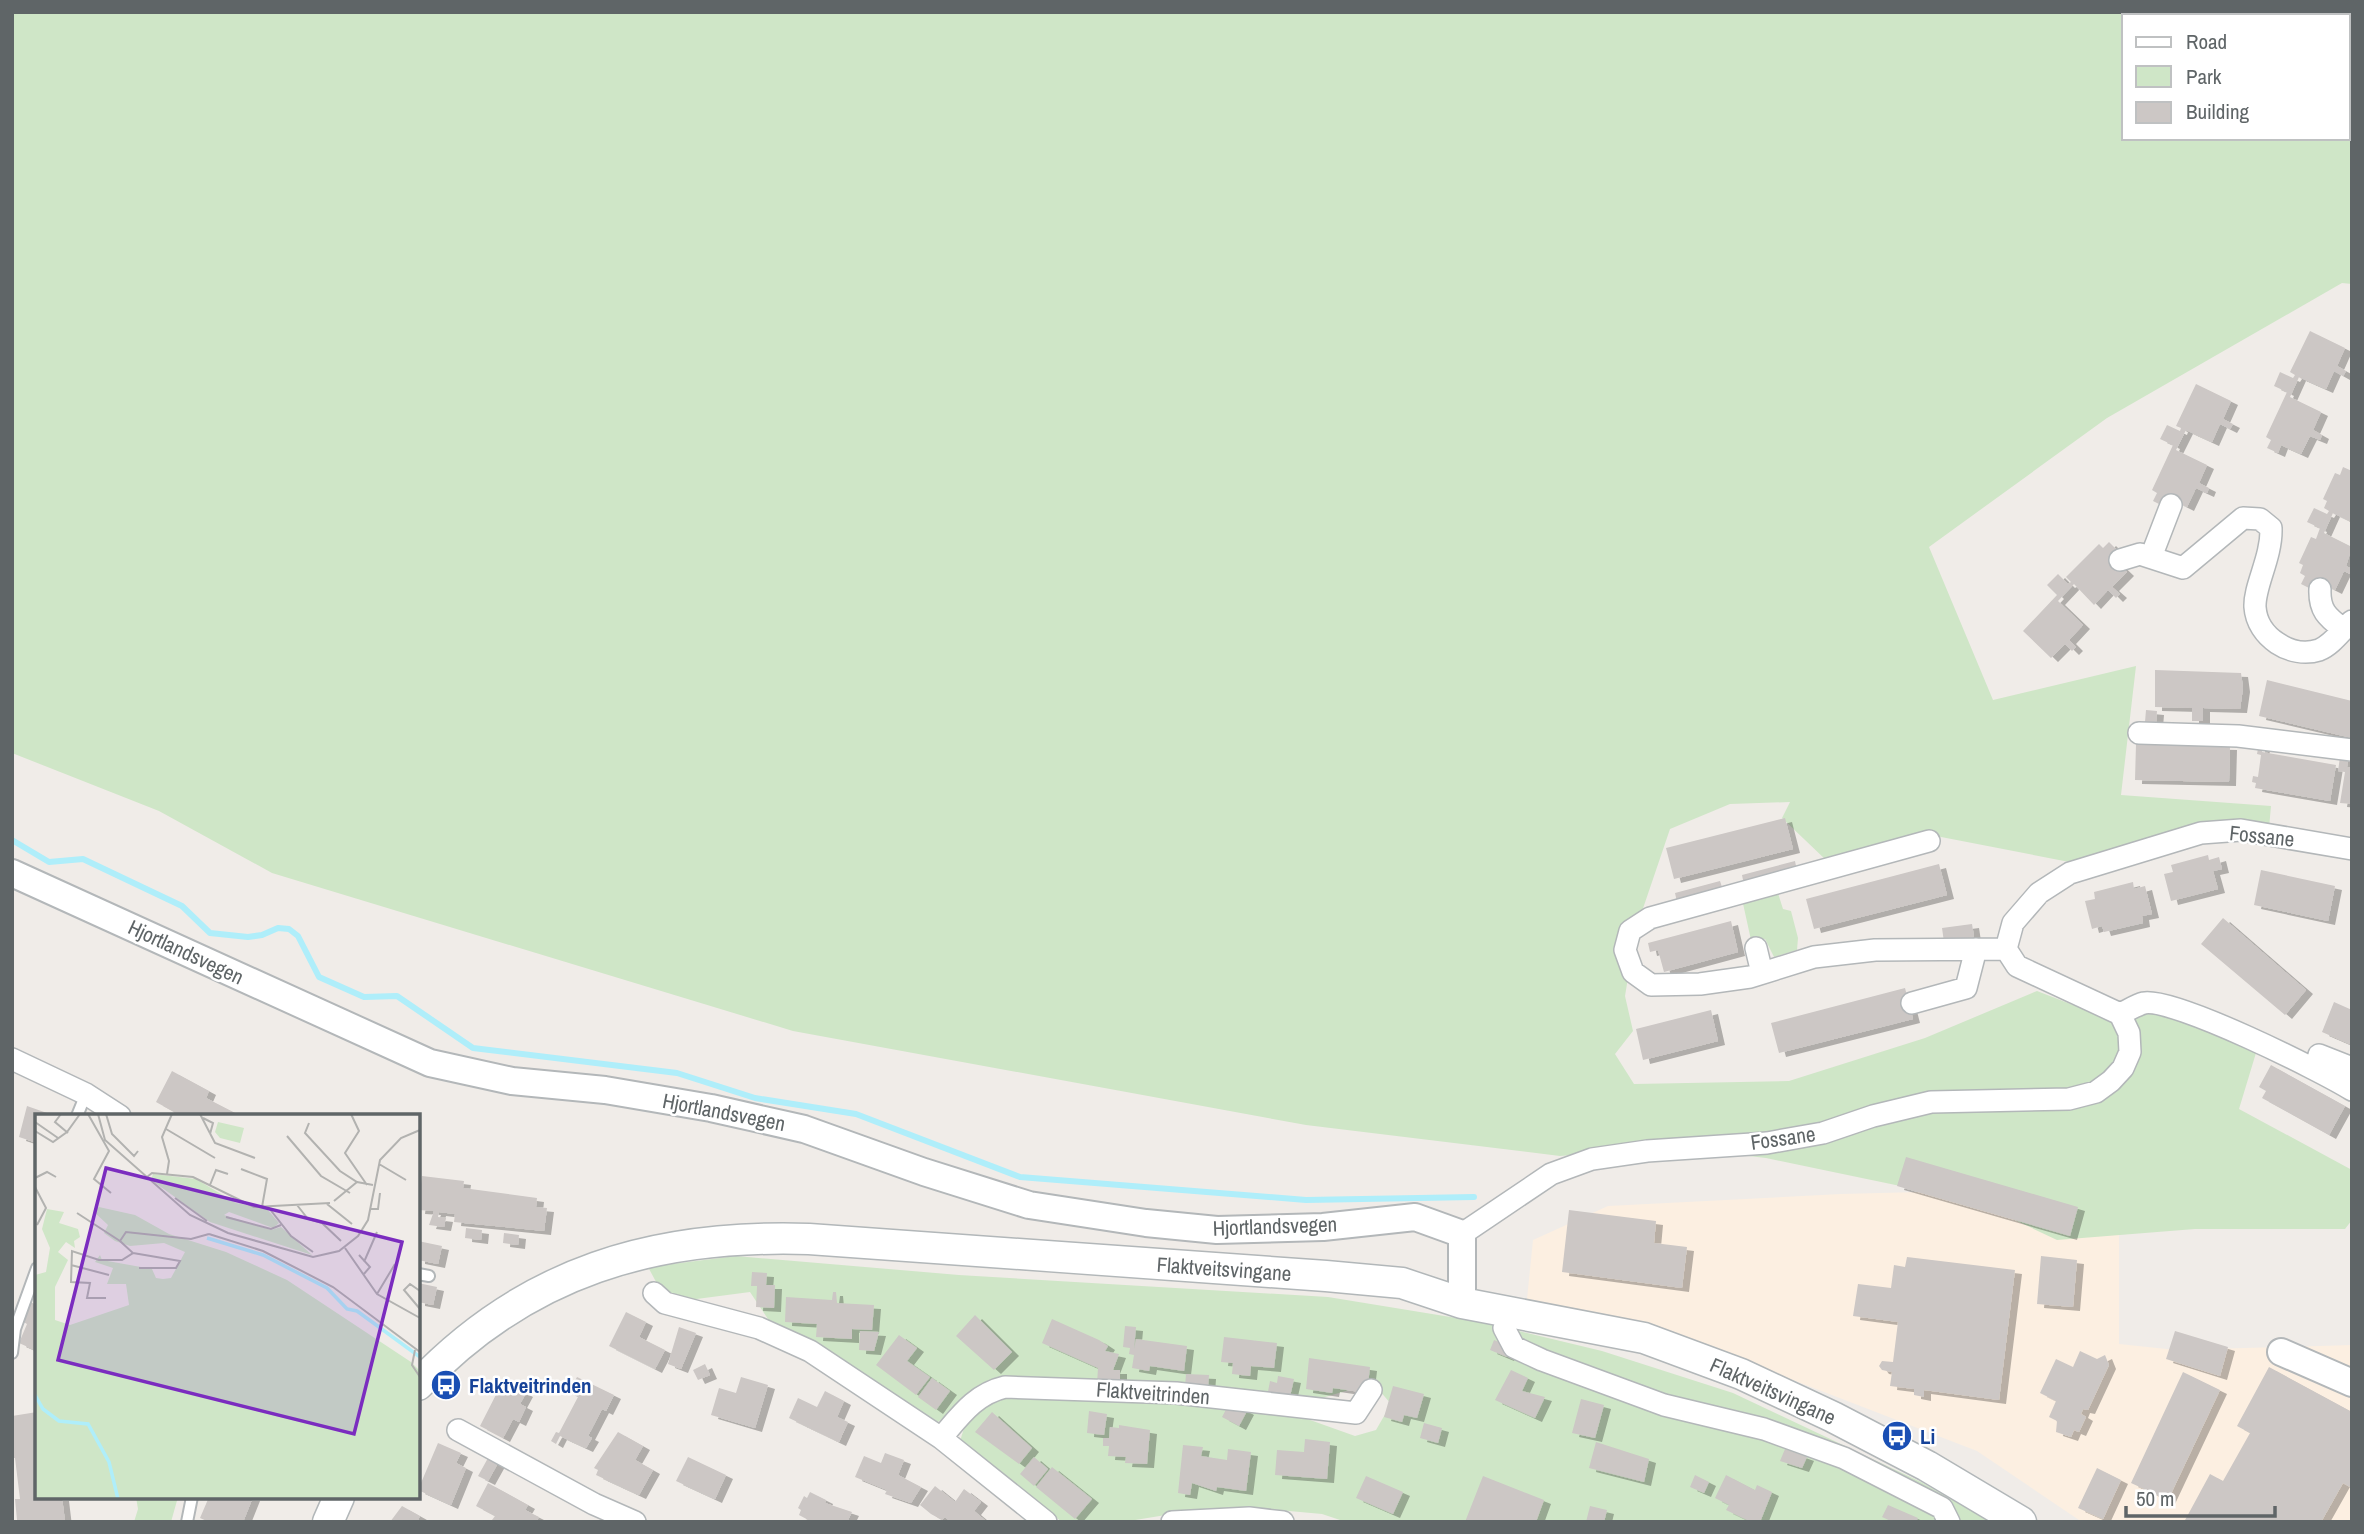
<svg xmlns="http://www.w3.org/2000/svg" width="2364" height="1534" font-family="'Archivo Narrow',sans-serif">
<defs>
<filter id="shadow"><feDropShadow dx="7" dy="4" stdDeviation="0" flood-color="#0004"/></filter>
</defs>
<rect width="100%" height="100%" fill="#f0ece8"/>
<path fill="#fcefe1" d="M1998 1190 2119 1228V1344L2176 1350 2352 1345V1522H2082L1977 1451 1700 1344 1527 1299 1533 1240 1608 1206 1841 1194Z"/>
<path fill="#cfe6c7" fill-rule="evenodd" d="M12 12H2352V284L2342 283 2107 418 1929 547 1993 700 2136 666 2121 795 2271 806 2269 828 2204 835 2100 868 1936 836 1827 861 1782 818 1790 802 1730 804 1670 829 1636 929 1625 996 1633 1031 1615 1054 1634 1084 1789 1081 1925 1038 2037 991 2112 1020 2160 1000 2259 1043 2239 1109 2352 1170V1220L2345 1229H2195L2057 1240 1977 1202 1766 1158 1670 1147 1560 1156 1306 1125 793 1031 272 873 159 811 12 753ZM2124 16H2348V138H2124Z
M1777 890 1783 909 1791 911 1798 938 1797 950 1774 957 1765 939 1751 940 1742 899Z
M736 1256 959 1275 1328 1297 1481 1322 1602 1351 1733 1393 1921 1482 1991 1522H1346L1322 1514 1258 1508 1178 1513 1123 1522H1062L960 1442C970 1403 986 1395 1025 1391L1282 1410 1355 1436 1376 1430 1391 1404 1373 1383 1308 1402 1007 1379 955 1408 938 1422 770 1322 750 1292 689 1300 661 1291 648 1267Z
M136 1497H178L171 1522H134L138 1509Z"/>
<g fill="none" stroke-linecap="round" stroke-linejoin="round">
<path stroke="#afeefa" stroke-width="6" d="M12 840 49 862 83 859 182 906 210 933 248 937 262 935 278 928 289 929 298 936 319 977 364 997 397 996 473 1048 677 1073 755 1098 856 1114 1020 1177 1306 1200 1474 1197"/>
</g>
<path fill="#ccc7c5" filter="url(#shadow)" d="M2310 331 2345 348 2337 366 2346 371 2343 376 2334 371 2326 389 2299 377 2290 397 2321 412 2313 430 2322 435 2320 440 2310 436 2301 454 2281 445 2278 453 2267 448 2271 440 2266 437 2287 392 2274 386 2280 372 2293 378 2295 375 2290 372Z
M2196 384 2231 401 2223 419 2233 424 2230 429 2220 424 2212 442 2186 430 2176 450 2207 465 2199 483 2209 488 2207 493 2196 488 2187 507 2167 497 2163 506 2153 501 2157 493 2152 490 2173 445 2160 439 2167 425 2180 431 2181 428 2176 426Z
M2343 467 2352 471V522L2333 513 2324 533 2352 547 2346 566 2352 569V575L2344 571 2335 590 2315 580 2311 589 2301 584 2305 576 2300 573 2303 565 2299 563 2311 537 2316 539 2320 528 2307 522 2314 508 2327 514 2329 511 2324 508 2327 501 2323 499 2335 473 2340 475Z
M2109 542 2117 550 2110 556 2127 572 2112 587 2120 594 2116 598 2108 590 2094 605 2074 584 2058 601 2083 625 2069 640 2076 647 2072 651 2065 644 2051 658 2023 631 2057 595 2047 585 2058 574 2068 584 2071 582 2066 577 2099 544 2103 548Z
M2155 670 2241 673 2243 688 2240 709 2203 708V721H2192V708L2155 707Z
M2267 680 2352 701V738L2259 716Z
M2146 710 2157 711 2156 723 2145 722Z
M2259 743 2263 747 2262 752 2336 765 2330 801 2255 788 2256 783 2252 782 2253 776 2258 777 2261 755 2257 754Z
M2136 744 2230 746 2229 782 2135 780Z
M2340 757 2348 759 2347 767 2352 768V804L2340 803 2345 772 2338 771Z
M1785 818 1793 849 1674 879 1666 848Z
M2208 855 2209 860 2219 857 2222 869 2213 871 2218 889 2171 901 2164 874 2173 872 2171 865Z
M1795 861 1797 871 1744 885 1742 875Z
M1939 864 1947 895 1814 929 1806 899Z
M2261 870 2335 886 2328 921 2254 905Z
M1720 881 1723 890 1677 902 1675 893Z
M2133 882 2134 889 2145 886 2152 914 2142 916 2143 923 2104 932 2102 926 2092 929 2085 901 2095 899 2094 892Z
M2223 918 2306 990 2285 1015 2201 944Z
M1731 921 1738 952 1664 972 1658 950 1650 952 1648 943Z
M1972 924 1974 937 1944 942 1942 928Z
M1905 988 1913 1019 1779 1053 1771 1023Z
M2334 1002 2352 1010V1045L2322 1032Z
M1711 1010 1718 1041 1643 1060 1636 1029Z
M2271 1065 2345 1106 2329 1135 2262 1098 2266 1091 2259 1087Z
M172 1071 209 1091 206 1098 241 1116H172L174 1112 156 1102Z
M27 1106 47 1113 37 1116 34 1142 19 1137Z
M1906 1157 2078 1207 2070 1236 1897 1186Z
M422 1176 464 1181 463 1188 537 1198 536 1207 547 1208 544 1231 454 1222 455 1214 439 1212 438 1217 446 1218 444 1227 429 1225 434 1211 418 1210Z
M1569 1210 1656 1221 1654 1243 1687 1247 1682 1288 1562 1272Z
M466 1228 482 1230 481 1240 465 1238Z
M504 1233 519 1235 518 1245 503 1243Z
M418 1241 442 1246 438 1264 418 1260Z
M2041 1256 2077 1260 2073 1307 2037 1304Z
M1907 1257 2015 1270 1999 1400 1924 1390V1397L1914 1395V1389L1890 1386 1892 1372 1882 1370 1879 1366 1882 1361 1893 1362 1898 1322 1853 1316 1858 1284 1891 1288 1894 1265 1905 1267Z
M752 1272 767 1273 766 1285H775L774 1308 756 1307 757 1286H751Z
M418 1283 437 1287 433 1305 418 1302Z
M833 1292H836L837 1303 874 1305 872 1330 852 1329V1339L816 1337 817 1324 785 1322 786 1297 832 1300Z
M30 1302 37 1305V1351L19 1343 27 1324 22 1321Z
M626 1312 646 1322 639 1337 665 1350 655 1369 609 1346Z
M975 1315 1012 1352 994 1370 956 1336Z
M1052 1319 1099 1340 1108 1346 1105 1351 1119 1354 1113 1370H1120V1385L1097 1384 1098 1368 1042 1343Z
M1125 1326 1136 1327 1134 1349 1136 1339 1187 1346 1184 1371 1150 1366 1149 1371 1132 1368 1134 1355 1129 1354 1130 1348 1123 1347Z
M679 1327 696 1333 681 1369 668 1364Z
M860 1331 879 1332 874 1351 859 1350Z
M2175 1331 2228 1347 2220 1376 2166 1359Z
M899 1335 917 1348 907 1361 930 1377 916 1395 876 1365Z
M1224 1337 1277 1343 1274 1368 1251 1366 1250 1376 1232 1374 1233 1363 1221 1362Z
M1494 1340 1511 1347 1507 1357 1490 1350Z
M2080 1351 2097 1359 2105 1355 2109 1365 2088 1410 2083 1409 2081 1414 2086 1417 2079 1432 2074 1430 2071 1437 2056 1432 2057 1421 2049 1417 2056 1401 2040 1393 2056 1359 2073 1367Z
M1309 1358 1370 1367 1367 1393 1333 1388 1332 1393 1306 1389Z
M705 1364 710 1375 698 1380 693 1370Z
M2269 1367 2352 1412V1488L2343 1483 2321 1522H2184L2210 1474 2223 1481 2250 1433 2237 1426Z
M1511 1370 1528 1378 1522 1391 1545 1397 1535 1418 1495 1400Z
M2183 1372 2220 1390 2168 1500 2131 1483Z
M1186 1374 1209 1375 1208 1389 1185 1387Z
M1278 1376 1294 1379 1289 1401 1267 1397 1270 1381 1277 1383Z
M577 1377 614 1395 606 1411 602 1409 588 1436 592 1438 586 1448 560 1436 556 1444 551 1441 556 1432 559 1433 578 1397 569 1392Z
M741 1377 768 1385 755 1428 711 1415 719 1388 736 1393Z
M932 1378 950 1391 936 1410 918 1397Z
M503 1381 526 1393 520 1404 526 1407 519 1422 513 1419 503 1438 480 1426Z
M1393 1386 1424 1394 1417 1418 1404 1415 1402 1422 1384 1417Z
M825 1391 844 1401 837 1417 848 1422 839 1442 789 1418 798 1398 817 1407Z
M1581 1399 1604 1405 1595 1438 1572 1433Z
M1230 1402 1247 1411 1239 1426 1222 1417Z
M1089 1411 1107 1414 1104 1435 1087 1433Z
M37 1412V1497H62L65 1522 17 1520 15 1499H20L15 1458H12V1416Z
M992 1412 1032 1448 1019 1464 975 1432Z
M1424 1423 1442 1428 1438 1443 1420 1438Z
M1119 1425 1150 1430 1147 1464 1125 1463 1126 1457 1108 1456 1109 1446H1103V1438H1109L1110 1427 1119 1428Z
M618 1432 643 1446 635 1460 653 1470 639 1495 596 1475 598 1470 594 1468Z
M1305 1439 1330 1442 1327 1479 1275 1475 1277 1450 1304 1452Z
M1596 1442 1649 1459 1644 1482 1589 1468Z
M438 1443 461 1453 456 1463 466 1468 451 1505 418 1490Z
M1183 1445 1203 1447 1201 1456 1227 1460 1228 1449 1251 1452 1246 1491 1217 1487 1216 1491 1192 1483 1190 1495 1178 1493Z
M1785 1449 1807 1457 1802 1468 1780 1461Z
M885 1453 904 1460 898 1475 921 1487 911 1503 885 1494 887 1490 855 1477 864 1456 881 1463Z
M688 1457 726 1475 715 1499 676 1481Z
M1034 1457 1048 1469 1034 1486 1020 1474Z
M488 1458 498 1463 488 1481 478 1476Z
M1052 1467 1092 1499 1075 1519 1036 1487Z
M2097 1468 2121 1480 2103 1519 2078 1508Z
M1695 1475 1709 1482 1704 1493 1690 1487Z
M1726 1475 1755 1490 1757 1485 1772 1492 1760 1522H1751L1726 1510 1729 1505 1715 1498Z
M1366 1476 1403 1492 1393 1514 1356 1498Z
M1483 1476 1544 1500 1536 1522H1465Z
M488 1483 528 1505 525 1510 539 1517 536 1522 492 1520 495 1516 476 1506Z
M935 1486 955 1502 964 1489 981 1502 974 1511 987 1522H951L945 1517 942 1520 931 1514 920 1505Z
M810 1492 826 1500 825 1503 852 1512 847 1522H812L799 1515 801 1510 798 1508 804 1496 807 1498Z
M209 1497H253L243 1522H209L200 1518Z
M1888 1505 1918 1518 1916 1522H1893L1882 1517Z
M402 1506 420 1516 417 1522H390Z
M1590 1506 1607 1510 1604 1522H1586Z"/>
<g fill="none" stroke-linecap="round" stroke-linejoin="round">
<g stroke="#b3b7b9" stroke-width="14">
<path id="service" d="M77 1116 86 1094
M418 1274 429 1276
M12 1353 15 1329 37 1268
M187 1522 192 1497"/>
</g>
<g stroke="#b3b7b9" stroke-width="24">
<path id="minor" d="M2151 557 2171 505
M2120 560 2140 554 2183 568 2243 518 2260 519 2271 528C2272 557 2254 586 2255 607 2257 637 2291 659 2319 650 2332 645 2342 630 2352 621
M2320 589C2319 610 2327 617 2343 629
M2139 733 2238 736 2352 750
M1929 841 1650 918 1630 931 1625 950 1633 972 1651 985 1700 984 1750 977 1814 957 1875 950 2006 949
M1756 948 1762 973
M1912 1003 1966 988 1976 949
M2120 1014C2127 1011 2136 1005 2144 1003 2173 997 2322 1071 2352 1090
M2319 1055 2352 1068
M12 1059 86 1094 120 1116
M1462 1234 1551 1174 1592 1159 1647 1151 1767 1143 1823 1133 1873 1116 1931 1102 2069 1099 2096 1092 2111 1081 2123 1068 2130 1052 2129 1033 2120 1014 2017 966 2006 949 2013 923 2039 893 2070 873 2201 833 2241 830 2352 849
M654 1293 665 1303 759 1328 810 1351 941 1438 1046 1522
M1504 1328 1514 1347 1542 1360 1664 1405 1764 1429 1844 1458 1942 1508 1949 1522
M458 1430 594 1504 635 1522
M941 1438C960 1416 975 1394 1005 1387L1176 1393 1356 1413 1371 1390
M1172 1522 1249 1518 1283 1522"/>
</g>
<g stroke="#b3b7b9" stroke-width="30">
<path id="tertiary" d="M12 873 430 1063 512 1081 605 1090 711 1108 804 1129 924 1172 1029 1205 1146 1223 1217 1230 1323 1227 1415 1217 1462 1234V1303
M2281 1352 2352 1383"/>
</g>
<g stroke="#b2b7b9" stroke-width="33">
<path id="secondary" d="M418 1385C526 1271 655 1234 809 1239L1326 1276 1402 1283 1462 1303 1644 1338 1741 1374 1833 1417 1927 1466 2021 1522
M328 1522 339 1497"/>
</g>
<use href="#service" stroke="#fff" stroke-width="10"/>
<use href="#minor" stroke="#fff" stroke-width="21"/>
<use href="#tertiary" stroke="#fff" stroke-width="26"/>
<use href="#secondary" stroke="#fff" stroke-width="30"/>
</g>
<defs>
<g id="bus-disc" transform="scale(1.575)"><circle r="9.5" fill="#1a4fb4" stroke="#fff"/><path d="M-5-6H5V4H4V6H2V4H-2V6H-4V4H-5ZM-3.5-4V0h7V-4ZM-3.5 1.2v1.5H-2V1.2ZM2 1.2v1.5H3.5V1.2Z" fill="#fff"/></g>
</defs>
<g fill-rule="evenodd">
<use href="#bus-disc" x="446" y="1385"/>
<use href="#bus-disc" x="1897" y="1436"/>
</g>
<g text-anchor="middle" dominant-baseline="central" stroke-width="5" stroke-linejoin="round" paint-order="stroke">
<g font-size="21" fill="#5f6567" stroke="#fff">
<text transform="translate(2262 836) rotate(6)">Fossane</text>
<text transform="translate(186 952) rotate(25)">Hjortlandsvegen</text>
<text transform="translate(724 1112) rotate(11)">Hjortlandsvegen</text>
<text transform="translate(1783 1138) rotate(-8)">Fossane</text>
<text transform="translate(1275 1226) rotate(-2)">Hjortlandsvegen</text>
<text transform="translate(1224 1269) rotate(4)">Flaktveitsvingane</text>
<text transform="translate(1773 1391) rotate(24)">Flaktveitsvingane</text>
<text transform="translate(1153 1393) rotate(4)">Flaktveitrinden</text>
</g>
<g font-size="21" font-weight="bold" fill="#164399" stroke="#fff" text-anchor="start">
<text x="469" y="1385">Flaktveitrinden</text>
<text x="1920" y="1436">Li</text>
</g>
</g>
<g transform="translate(35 1114)">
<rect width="385" height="385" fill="#f0ece8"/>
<path d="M183 8 209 14 205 29 185 24 180 18ZM118 60 161 65 201 89 232 95 244 109 238 114 194 98 189 101 236 116 246 113 277 141 175 108 116 66ZM64 93 100 101 134 120 191 138 252 166 376 248 385 257V385H0V161L11 158 15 134 7 115 12 95 29 98 24 109 43 115 45 123 39 127 40 134 31 128 23 138 33 146 20 173V206L35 211 94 191 91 170H72L78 154 60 148 65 141 67 146 117 155 121 164 128 165 136 164 150 138 129 129 95 132 80 127 69 119 73 111 58 97Z" fill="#cfe6c7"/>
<path fill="none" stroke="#afeefa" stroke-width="3.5" d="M172 124 228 141 292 174 312 195 322 197 385 243M0 281 8 295 24 307 53 310 74 348 83 385"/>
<path fill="none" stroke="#b2b2b0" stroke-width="2" d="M26 0 20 8 33 19M53 0 74 37 59 65 76 79M63 0 70 26 155 101 193 119 278 143 304 137 323 122 333 106 345 46 366 24 385 16M71 0 77 20 99 42 103 37M165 0 180 29 220 44M316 0 324 17 310 39 332 71M168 4 178 9 175 20M0 8 23 24M274 9 270 19 305 57 322 68 338 71M131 15 180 44M0 17 18 28 32 18 45 0M252 22 286 62 315 79M344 50 371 66M206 55 232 65 227 93M132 60 134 47 127 23 137 0M112 63 117 59 158 63 219 93 295 89M0 64 12 58 21 63M175 71 181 56 193 60M0 73 11 94 2 111M140 84 172 107M299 87 322 68M292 90 317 110M262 91 273 105 287 109 306 127M234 94 256 122 278 138M336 95H343L345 79M42 99 85 127M191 103 236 115 246 111M174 120 228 137 298 173 385 238M310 134 342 180 385 204M98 139 145 147 141 154H104M324 141 335 153 328 161M329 148 342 118M36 151 74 161M385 177 375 170 369 176 385 195M342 180 360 150M71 184H52L55 169 36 168 37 137 64 146H87L98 139 85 127 91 118 156 125 174 120M380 236 377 251 385 263"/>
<path fill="#7b2cbf" fill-opacity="0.15" stroke="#7b2cbf" stroke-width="3.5" d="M71 54 367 128 319 320 23 246Z"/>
<rect width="385" height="385" fill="none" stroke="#5f6567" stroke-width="3.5"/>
</g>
<rect width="2364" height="1534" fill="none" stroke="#5f6567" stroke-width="28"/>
<rect x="2122" y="14" width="228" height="126" fill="#ffffff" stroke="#bfc1c2" stroke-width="2"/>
<rect x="2136" y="37" width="35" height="10" fill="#ffffff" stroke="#bfc1c2" stroke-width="2"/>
<text x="2186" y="49" font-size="21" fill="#5f6567">Road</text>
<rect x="2136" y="66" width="35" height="21" fill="#cfe6c7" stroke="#bfc1c2" stroke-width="2"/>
<text x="2186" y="84" font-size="21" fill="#5f6567">Park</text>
<rect x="2136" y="102" width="35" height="21" fill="#ccc7c5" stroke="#bfc1c2" stroke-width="2"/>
<text x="2186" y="119" font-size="21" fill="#5f6567">Building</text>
<path d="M2126 1506v10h149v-10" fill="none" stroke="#5f6567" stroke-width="3.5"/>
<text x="2136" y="1506" font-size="21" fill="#5f6567" stroke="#ffffff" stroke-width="5" paint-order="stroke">50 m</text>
</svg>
